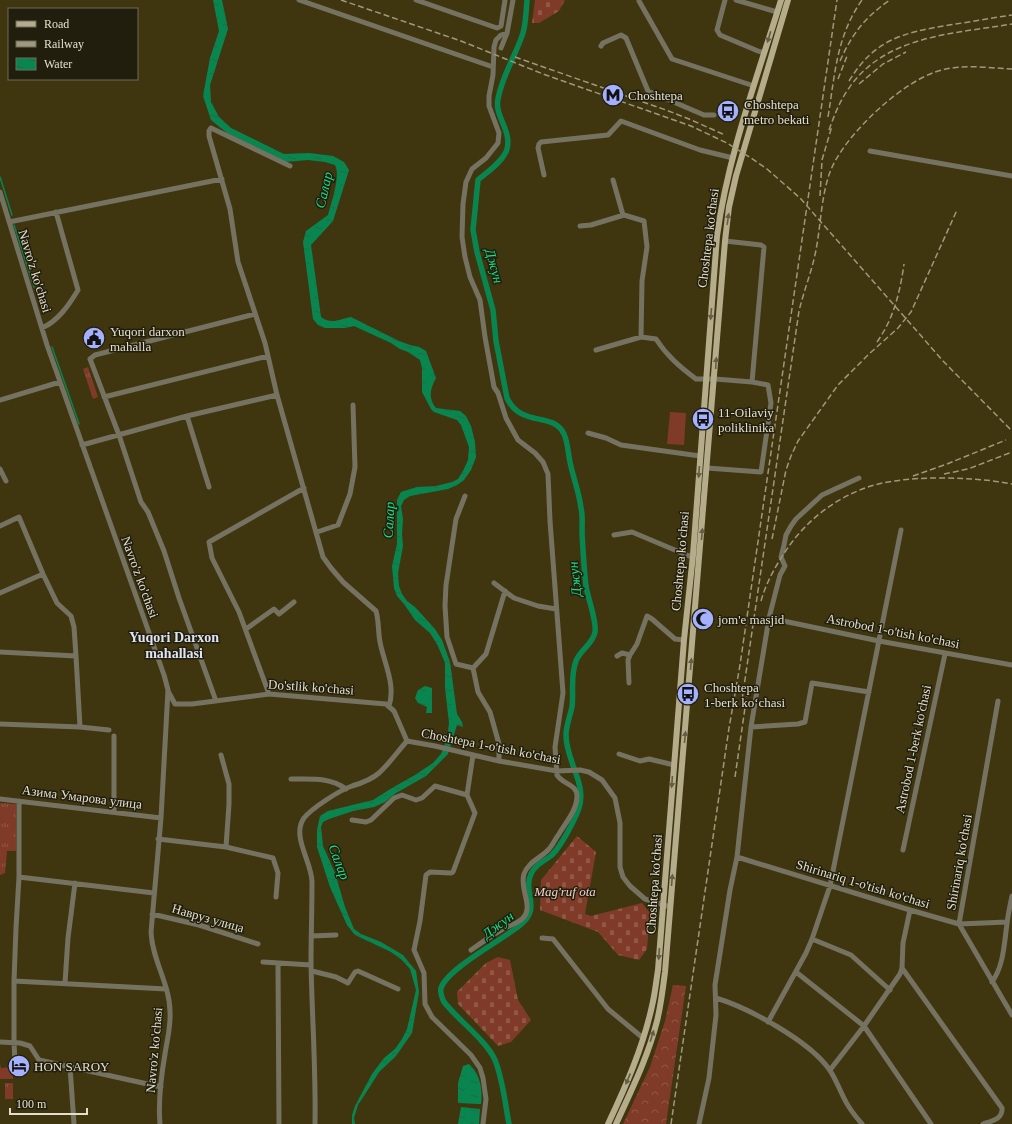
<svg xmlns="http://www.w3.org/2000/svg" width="1012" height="1124" font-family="'Times New Roman',serif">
<defs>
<pattern id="grass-tufts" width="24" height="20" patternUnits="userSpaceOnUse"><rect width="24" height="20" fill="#7f3b28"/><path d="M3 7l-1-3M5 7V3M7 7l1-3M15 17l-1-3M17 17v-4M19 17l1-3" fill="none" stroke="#915746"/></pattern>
<pattern id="forest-crowns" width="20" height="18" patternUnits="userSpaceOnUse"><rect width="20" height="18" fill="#7f3b28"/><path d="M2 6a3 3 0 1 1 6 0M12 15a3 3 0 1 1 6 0" fill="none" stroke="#915746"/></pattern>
<pattern id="cemetery-stones" width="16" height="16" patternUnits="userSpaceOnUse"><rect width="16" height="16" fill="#7f3b28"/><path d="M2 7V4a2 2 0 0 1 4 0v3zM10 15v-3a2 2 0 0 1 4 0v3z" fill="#915746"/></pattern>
<pattern id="water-ripples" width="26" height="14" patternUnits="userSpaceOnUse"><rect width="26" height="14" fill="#09854f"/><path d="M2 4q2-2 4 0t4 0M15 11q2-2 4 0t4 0" fill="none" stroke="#216b48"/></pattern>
</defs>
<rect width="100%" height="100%" fill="#3f3610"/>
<path fill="url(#grass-tufts)" d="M88 367 98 397 93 399 83 369Z
M0 803 16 804V851H7L5 873 0 875Z
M0 1064 1 1068 13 1067V1079H0Z
M5 1083H13V1099H5Z"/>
<path fill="url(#forest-crowns)" d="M673 985 686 986 666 1124H623L650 1067 665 1021Z"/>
<path fill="url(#cemetery-stones)" d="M535 0H565L559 11 539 23H532Z
M577 836 596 852 585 914 591 916 642 903 650 913 647 949 639 960 618 955 598 932 540 910 541 880Z
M498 957 510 960 518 1000 531 1020 511 1042 498 1046 458 1004 457 992 486 963Z"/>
<path fill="#7f3b28" d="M670 412 686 413 684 445 667 444Z"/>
<path fill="url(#water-ripples)" d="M213 0H222L228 29 210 85 211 102 219 117 231 128 284 154 309 153 333 156 344 162 349 170 333 221 311 245 321 317C332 325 340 319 351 317L399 341 410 345 419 347 426 351 436 378C430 389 428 398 436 408L460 411 466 416 471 426 475 442 476 457 471 470 464 480 457 485 448 489 410 496 404 500 401 506 403 519 402 534 403 546 398 573 399 586 402 594 407 601 415 607 435 629 442 640 450 662 457 714 462 722 463 727 457 725 448 754 426 776 396 793 385 802 374 807 353 811 329 819 323 822 321 827 323 846 335 873 345 907 354 929 361 934 381 942 403 955 416 971 419 992 412 1033 396 1056 379 1072 371 1085 358 1105 354 1118 355 1124H352V1115L355 1106 372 1074 384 1058 395 1049 402 1039 407 1029 416 990 410 969 402 960 391 952 355 935 347 925 330 887 317 847V830L320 816 328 811 373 800 392 788 415 775 433 763 441 754 447 739 449 723 445 688V663L438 646 430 633 415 620 404 604 397 596 394 588 392 566 397 544V500L401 492 417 487 436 486 452 482 458 479 463 471 468 460 469 447 461 425 457 420 434 412 431 409 422 392V368L420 360 408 352 400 349 391 343 354 326 345 328H325L318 325 313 319 303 242 306 231 328 215C331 203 341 176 335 165L325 162 308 160 285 162 227 133 211 120 203 96 210 58 219 31Z
M425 686 432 688V713H426L427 707 418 703 415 698 418 690Z
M469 1064C480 1074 483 1089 481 1104H479L458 1103V1083L463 1066Z
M461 1107 480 1109 479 1124H458Z"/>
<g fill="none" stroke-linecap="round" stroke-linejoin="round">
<path stroke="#09854f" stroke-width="1.5" d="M0 177 12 215
M14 225 34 287
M52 347 79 424"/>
<path stroke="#09854f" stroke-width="5.5" d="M509 1124C505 1103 503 1080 495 1060 486 1040 458 1020 444 1002 442 998 440 993 441 988 448 968 502 940 519 926 543 908 522 893 531 874 535 864 545 861 552 855 561 846 575 820 579 808 587 784 566 761 566 735 566 726 570 716 572 707 574 692 570 677 576 661 580 650 593 644 595 632 597 621 588 599 586 586 584 569 583 550 582 533 582 524 583 516 581 508 579 492 573 477 570 462 568 453 568 443 564 434 553 411 521 428 507 398L496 341 493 310 477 252 473 230 478 180C487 172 500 164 506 152 514 132 494 117 498 99 502 76 516 55 523 33 526 23 526 11 527 0"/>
<path stroke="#767261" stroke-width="5" d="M299 0 493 67
M416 0 497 28 501 26 505 0
M725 0 717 30 720 35 758 51 764 53
M736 0 777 12
M639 1 672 59 754 86
M601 46 603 43 621 35 626 38 648 91 704 115H714
M501 48 507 33 513 0
M870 151 1012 176
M290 166 211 128 209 131V136L230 209 238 262 265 343 277 395 323 557 331 568 343 582 376 611C379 621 378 632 380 642 384 663 396 685 389 706
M544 175 538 148 539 144 541 142 608 135 621 121 700 150 733 158
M613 180 623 215
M0 192 47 345 164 675 168 690 161 818 151 932C152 960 170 984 170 1012 171 1026 167 1040 165 1054 161 1077 158 1101 160 1124
M9 222 222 179
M580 226 591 225 624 215 644 221 647 247 642 281 641 337
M725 241 761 245 764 247 752 382
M42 328C58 321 69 305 78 290L56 212
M596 350 641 337 656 339C667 356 680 367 696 379H715L752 382 768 385 771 403 761 472 707 468
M104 397 268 356
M0 400 60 382
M187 416 209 487
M588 433 606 438 621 445 700 456
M82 445 187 416 277 395
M0 469 6 481
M465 496 456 519 446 585 445 606 447 637 456 664 473 668
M0 526 19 517 43 574 57 603 71 616 74 627 76 656 80 727 0 724
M317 532 338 525 350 494 355 467 353 405
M614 535 632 532 689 556 693 555
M494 583 514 598 538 606 556 609
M0 593 43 574
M769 618 879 641 1012 665
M246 629 274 609 279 614 294 602
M0 652 76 656
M617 656 622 653 630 655
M473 668 478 692 490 712 499 744V761
M473 668 486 654 505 591
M629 683 628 660 630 655 637 644 647 616 652 619 675 639 684 640
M168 691 175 704H192L269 694 386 704 394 711 407 741
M269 694 239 612 212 558 209 542 304 488
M216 701 179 598 164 551 148 512 141 502 119 435 90 359 95 355 255 314
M998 701 959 924 1012 1015
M80 727 109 730
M751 727 798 724 805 722 812 683 869 692
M114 736V812
M407 741 435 746 499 761 557 771 580 770 589 772 602 780 615 798 620 823V867L623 877 630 886 645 899 667 906
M619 754 640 761 649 759 674 765
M221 755 229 784V804L226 847
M473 755 467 795 475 813 453 872 451 873 430 872 426 875 420 921 414 950 424 973 425 1004 432 1017 471 1055 480 1068 483 1078 486 1099 483 1124
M291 779C311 779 330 777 346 789
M0 799 161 818
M352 820 366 822 371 820 394 798 402 795 416 800 422 798 435 786 467 795
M158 839 226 847 273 858 278 873 276 897
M903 850 945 654
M737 857 910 910 959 924 1007 922
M19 877 154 893
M152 914 199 925 258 944
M311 936 336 935
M542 938 553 939 608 1009 643 1038
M812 939 851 955 890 990
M471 950C481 943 491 936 501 930 508 926 517 924 523 918 534 906 519 889 524 874 528 862 541 858 549 849 553 845 555 839 559 834 566 822 577 810 577 796 577 784 562 784 557 775L555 747 563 693 550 521 548 474 543 462 535 453 518 440 506 418 498 393 494 387 485 337 480 300 470 277 465 257 462 237 463 204 466 182 472 169 486 158 498 143 499 133 489 106V96L493 75 494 47 496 40 501 35 507 33
M263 962 311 965
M278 963 279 1124
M902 968 1002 1108C1003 1119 992 1121 983 1124
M312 971 336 977 348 983 355 972 358 971 398 989
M796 972 864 1026 931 1124
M14 981 166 989
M992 982C1004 965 1004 944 1007 924 1008 914 1010 905 1012 896
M65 983 68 938 75 883
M716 998C749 1008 809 1041 829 1069 836 1079 840 1091 846 1102 850 1110 856 1117 862 1124
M768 1022 806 953 812 939 830 886 901 530
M0 1042 20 1043 30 1046 39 1060 161 1087
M15 1062 14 1043V981L16 928 19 877V801
M70 1067 74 1124
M830 1070 864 1026 900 974 902 968 903 943 910 910
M315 1124C316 1070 312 1017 311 963 311 936 312 909 312 882 312 862 291 836 304 818 312 808 340 790 352 786 362 783 371 780 379 773 389 764 398 751 407 741
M699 1124 709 1078 716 1015 715 985 730 890 737 857 751 727 769 618 780 575 785 566 781 557 784 545 786 535 791 526 796 519 822 495 859 478"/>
<path stroke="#b4ac8a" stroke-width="6" d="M608 1124C626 1086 643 1047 652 1006 655 994 656 982 658 970L684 640 693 555 717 236C728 155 757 78 781 0
M616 1124C631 1091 648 1057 657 1021 661 1005 663 988 665 972L725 241 729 207 736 176 788 0"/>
<path stroke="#9f987c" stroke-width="1.5" stroke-dasharray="6 3" stroke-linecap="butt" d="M341 0 461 41 543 74 691 126 727 143 751 158 767 169 800 198 944 362 1012 431
M515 57 666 110 689 119 725 135
M840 61C852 34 865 17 890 0
M838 79 847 56
M849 81C875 39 902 33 949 25 970 22 991 18 1012 15
M859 84 883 64 906 52
M828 117C835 75 836 37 862 0
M829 130C834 116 839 103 847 91 883 35 953 34 1012 24
M820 196 822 160 832 126
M877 342C894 318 900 292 904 264
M944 474 968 469 1012 452
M913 476 947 464 1006 440
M772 539 786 470 791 456 798 441 838 385 869 354 898 328 911 312 957 210
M761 601C766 583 775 567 785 552 809 515 849 487 894 481 908 479 922 478 936 478 962 478 987 479 1012 484
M742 700 799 311C804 290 812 271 816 250 821 224 821 197 830 172 844 135 904 79 942 70 965 64 989 68 1012 69
M735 777 747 694
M671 1124 729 728 740 665 837 0"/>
</g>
<defs><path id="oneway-solid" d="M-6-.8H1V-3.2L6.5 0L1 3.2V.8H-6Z"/></defs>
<g fill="#635e46">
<use href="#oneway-solid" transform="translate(769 37) rotate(107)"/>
<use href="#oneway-solid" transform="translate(728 219) rotate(-82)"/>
<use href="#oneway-solid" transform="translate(711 314) rotate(95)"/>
<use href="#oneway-solid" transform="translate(716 363) rotate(-86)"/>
<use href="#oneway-solid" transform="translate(699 472) rotate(94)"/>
<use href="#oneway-solid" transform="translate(702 534) rotate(-85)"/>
<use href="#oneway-solid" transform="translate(691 664) rotate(-85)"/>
<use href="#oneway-solid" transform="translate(685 737) rotate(-85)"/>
<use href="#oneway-solid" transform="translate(672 782) rotate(94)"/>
<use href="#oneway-solid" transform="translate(672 880) rotate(-85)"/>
<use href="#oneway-solid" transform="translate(659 954) rotate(94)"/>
<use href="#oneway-solid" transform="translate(652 1036) rotate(-72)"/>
<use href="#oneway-solid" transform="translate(628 1079) rotate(113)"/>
</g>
<defs>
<g id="metro-disc" transform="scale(1.15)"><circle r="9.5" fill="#a5b1fc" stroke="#211e0e"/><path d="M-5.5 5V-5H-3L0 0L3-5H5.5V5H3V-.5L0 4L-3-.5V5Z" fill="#111"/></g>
<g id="bus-disc" transform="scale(1.15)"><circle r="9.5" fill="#a5b1fc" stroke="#211e0e"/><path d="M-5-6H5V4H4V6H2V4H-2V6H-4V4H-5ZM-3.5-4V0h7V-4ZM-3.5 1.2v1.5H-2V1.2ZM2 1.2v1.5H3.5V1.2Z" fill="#111"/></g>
<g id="civic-disc" transform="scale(1.15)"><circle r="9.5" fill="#a5b1fc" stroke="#211e0e"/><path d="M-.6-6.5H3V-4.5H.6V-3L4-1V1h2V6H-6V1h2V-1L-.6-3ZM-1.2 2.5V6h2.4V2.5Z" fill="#111"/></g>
<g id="mosque-disc" transform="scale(1.15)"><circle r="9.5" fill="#a5b1fc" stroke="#211e0e"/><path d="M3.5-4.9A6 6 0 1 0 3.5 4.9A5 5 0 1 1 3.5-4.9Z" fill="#111"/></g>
<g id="hotel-disc" transform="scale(1.15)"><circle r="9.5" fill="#a5b1fc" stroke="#211e0e"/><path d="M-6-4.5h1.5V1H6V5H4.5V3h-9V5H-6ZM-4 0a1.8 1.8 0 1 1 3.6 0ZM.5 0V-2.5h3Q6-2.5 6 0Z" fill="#111"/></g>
</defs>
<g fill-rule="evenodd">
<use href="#metro-disc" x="613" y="95"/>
<use href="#bus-disc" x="728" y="111"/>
<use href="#civic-disc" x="94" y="338"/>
<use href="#bus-disc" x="703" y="419"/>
<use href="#mosque-disc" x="703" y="619"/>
<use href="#bus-disc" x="688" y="694"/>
<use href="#hotel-disc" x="19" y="1066"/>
</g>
<g text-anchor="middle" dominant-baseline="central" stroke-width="3" stroke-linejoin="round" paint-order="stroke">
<g font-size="13" fill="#e4dfcb" stroke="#211e0e" text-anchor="start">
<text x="628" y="95">Choshtepa</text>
<text x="744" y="104">Choshtepa<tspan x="744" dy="15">metro bekati</tspan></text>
<text x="110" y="331">Yuqori darxon<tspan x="110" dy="15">mahalla</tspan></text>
<text x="718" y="412">11-Oilaviy<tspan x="718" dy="15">poliklinika</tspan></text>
<text x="718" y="619">jom'e masjid</text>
<text x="704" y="687">Choshtepa<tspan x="704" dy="15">1-berk koʻchasi</tspan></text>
<text x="34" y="1066">HON SAROY</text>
</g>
<g font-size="13" fill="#e4dfcb" stroke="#211e0e">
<text transform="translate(708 238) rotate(-83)">Choshtepa ko'chasi</text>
<text transform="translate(35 271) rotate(73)">Navro'z ko'chasi</text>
<text transform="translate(680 561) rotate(-85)">Choshtepa ko'chasi</text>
<text transform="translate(140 577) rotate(70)">Navro'z ko'chasi</text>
<text transform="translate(893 631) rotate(11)">Astrobod 1-o'tish ko'chasi</text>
<text transform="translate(311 687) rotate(4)">Do'stlik ko'chasi</text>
<text transform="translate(491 746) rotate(11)">Choshtepa 1-o'tish ko'chasi</text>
<text transform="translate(913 749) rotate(-78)">Astrobod 1-berk ko'chasi</text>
<text transform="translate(82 797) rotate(7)">Азима Умарова улица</text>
<text transform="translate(959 862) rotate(-80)">Shirinariq ko'chasi</text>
<text transform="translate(654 884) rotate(-86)">Choshtepa ko'chasi</text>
<text transform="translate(863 884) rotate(17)">Shirinariq 1-o'tish ko'chasi</text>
<text transform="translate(208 918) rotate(16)">Навруз улица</text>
<text transform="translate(154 1050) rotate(-85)">Navro'z ko'chasi</text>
</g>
<g font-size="13" font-style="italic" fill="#efcfc6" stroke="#211e0e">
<text x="565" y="891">Mag'ruf ota</text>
</g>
<g font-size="14" font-style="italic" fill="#14e28a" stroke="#211e0e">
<text transform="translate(324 190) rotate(-77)">Салар</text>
<text transform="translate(494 266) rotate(75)">Джун</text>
<text transform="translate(389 520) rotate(-87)">Салар</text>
<text transform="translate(575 579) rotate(-96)">Джун</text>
<text transform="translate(339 862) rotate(69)">Салар</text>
<text transform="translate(498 925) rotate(-37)">Джун</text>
</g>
<g font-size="14" font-weight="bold" fill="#e0e3f2" stroke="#211e0e">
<text x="174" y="637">Yuqori Darxon<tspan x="174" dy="16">mahallasi</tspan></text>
</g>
</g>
<rect x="8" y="8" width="130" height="72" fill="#211e0e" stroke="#6f6b5a"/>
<rect x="16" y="21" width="20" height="6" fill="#b4ac8a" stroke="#6f6b5a"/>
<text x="44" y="28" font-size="12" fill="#e4dfcb">Road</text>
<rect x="16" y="41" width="20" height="6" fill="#9f987c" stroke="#6f6b5a"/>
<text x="44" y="48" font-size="12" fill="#e4dfcb">Railway</text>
<rect x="16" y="58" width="20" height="12" fill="url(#water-ripples)" stroke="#6f6b5a"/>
<text x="44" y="68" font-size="12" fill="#e4dfcb">Water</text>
<path d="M10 1108v6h77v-6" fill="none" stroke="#e4dfcb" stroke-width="2"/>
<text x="16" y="1108" font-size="12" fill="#e4dfcb" stroke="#211e0e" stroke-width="3" paint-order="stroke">100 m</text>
</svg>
